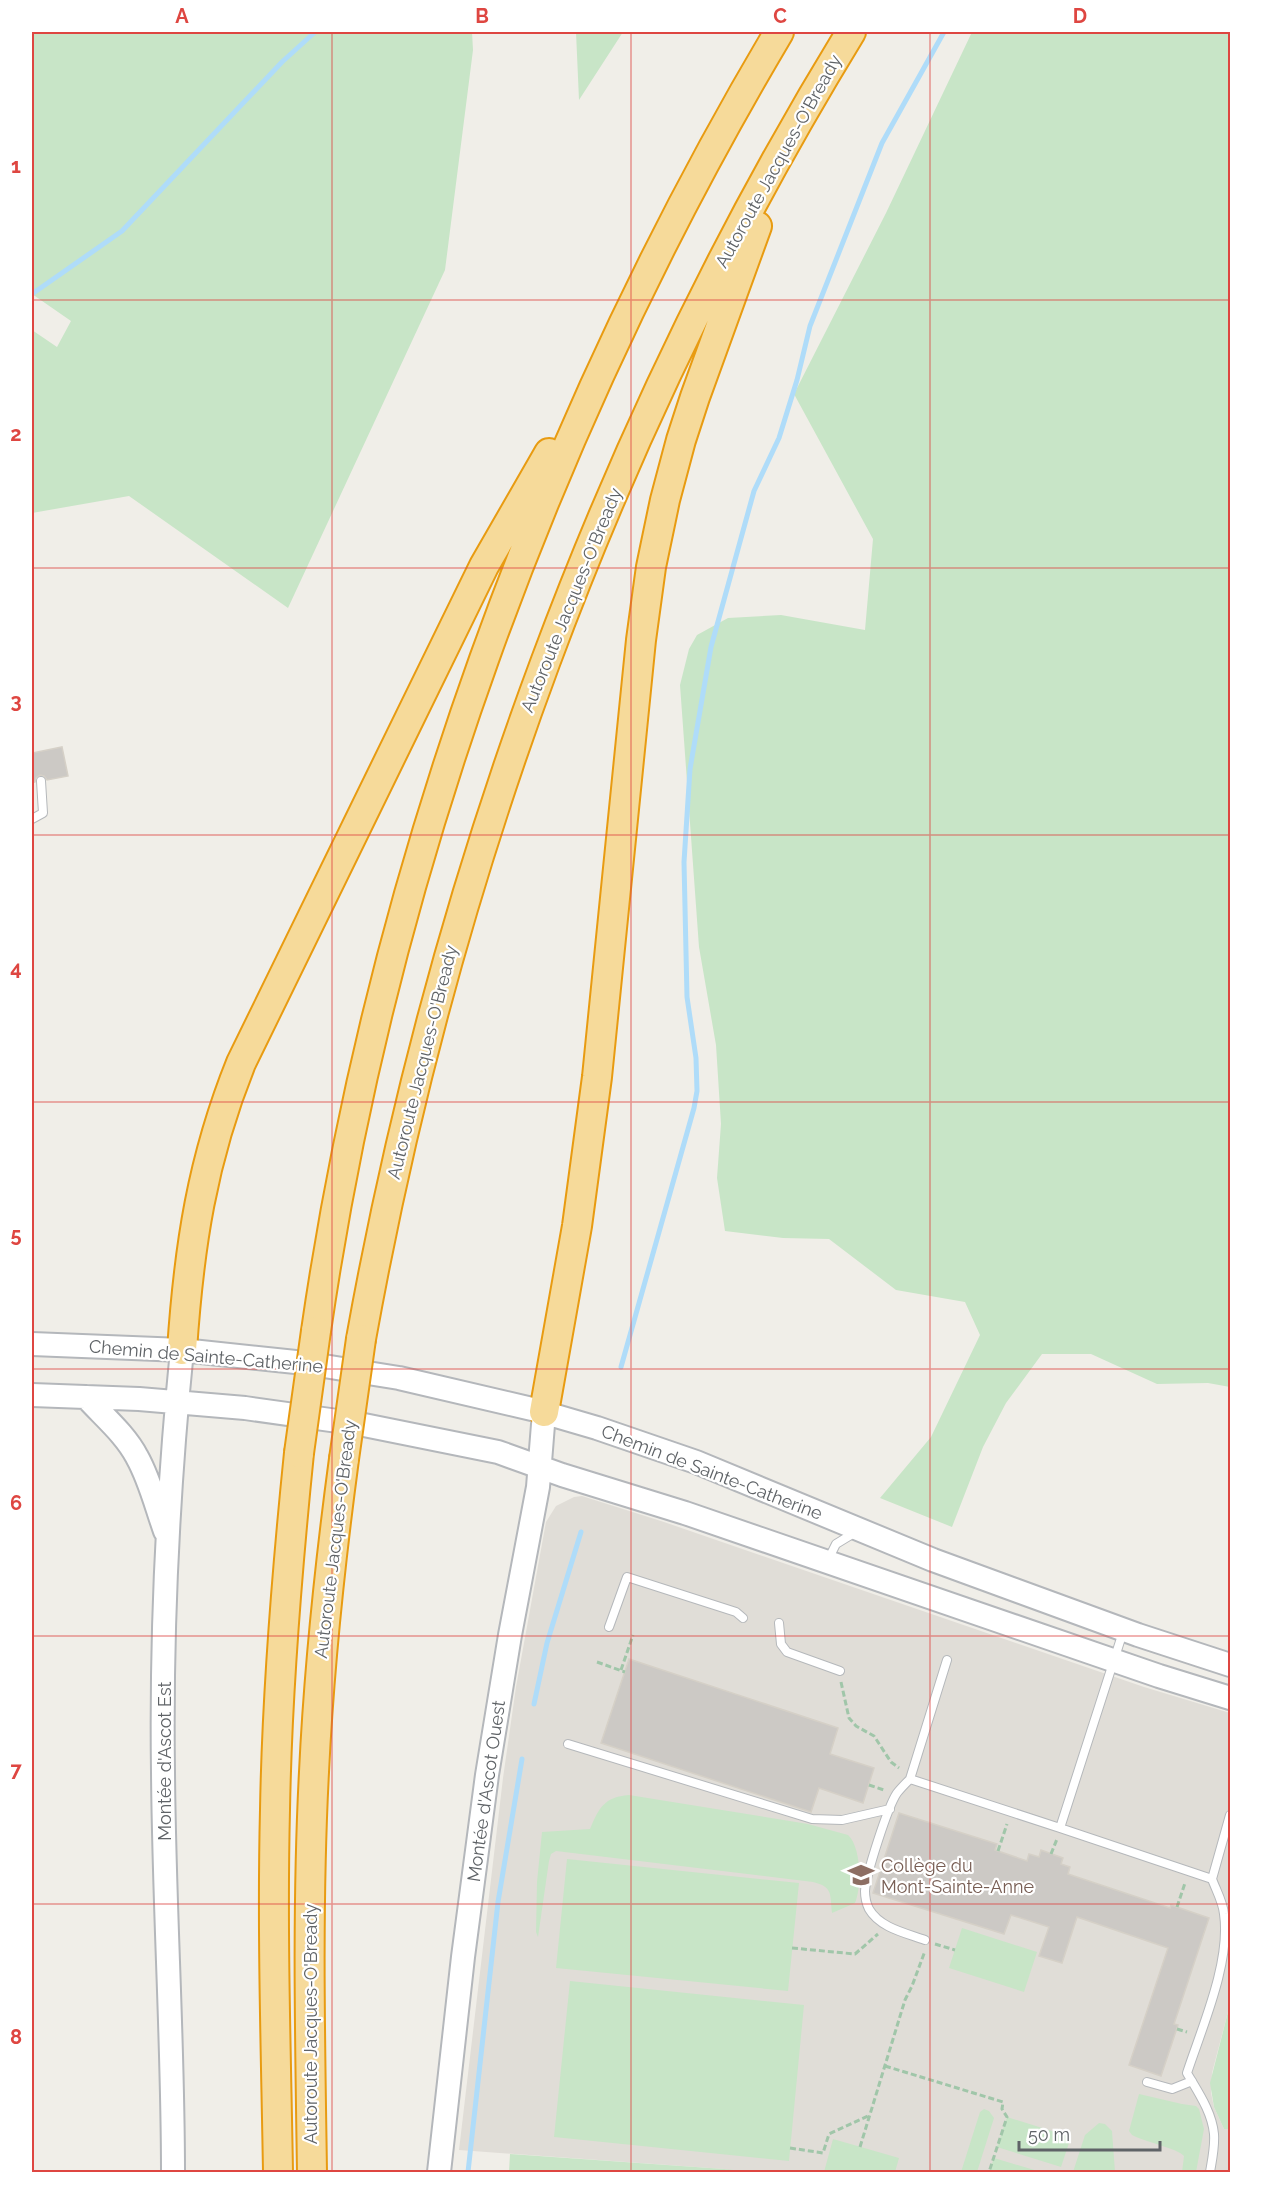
<svg xmlns="http://www.w3.org/2000/svg" width="1262" height="2204" font-family="Raleway,sans-serif">
<rect width="100%" height="100%" fill="#f0eee8"/>
<path fill="#e0ddd7" d="M582 1496 664 1522 1144 1687 1230 1713V2004L1212 2073 1211 2093 1214 2107 1224 2129H1230V2172H737L724 2169 459 2150 503 1778 516 1687 546 1522 556 1506 574 1497Z"/>
<path fill="#c8e5c7" d="M32 32H472L473 50 445 270 288 608 129 496 32 513V330L57 347 71 321 32 294Z
M576 32H623L579 100Z
M972 32H1230V1387L1208 1383 1157 1384 1091 1354H1042L1006 1403 983 1447 952 1527 880 1498 931 1437 980 1335 965 1302 896 1290 829 1239 783 1238 725 1231 717 1178 721 1124 716 1045 699 947 680 685 689 649 697 635 728 618 781 615 865 630 873 539 794 394 886 213Z
M629 1795 808 1824 848 1835C861 1846 862 1887 855 1903L832 1913C830 1894 833 1887 813 1882L556 1851 551 1854 549 1861 538 1937 536 1932 537 1882 542 1832 590 1829C599 1808 604 1797 629 1795Z
M567 1859 799 1883 788 1991 556 1968Z
M962 1928 1037 1952 1024 1992 949 1968Z
M570 1981 804 2005 789 2161 554 2137Z
M1230 2004V2129H1224L1214 2107 1210 2083Z
M1139 2094 1182 2104 1196 2106 1199 2109 1204 2129 1196 2172H1182L1184 2156C1177 2148 1144 2142 1132 2135L1129 2131Z
M984 2109 989 2111 994 2118 977 2172H961L980 2112Z
M1007 2117 1071 2137 1061 2167 997 2147Z
M1099 2123 1105 2124 1112 2131 1115 2172H1073L1085 2135Z
M833 2139 899 2158 895 2172H824Z
M510 2154 724 2169 752 2172H509Z
M994 2158 1041 2172H989Z"/>
<g fill="none" stroke-linecap="round" stroke-linejoin="round">
<path stroke="#afdcf9" stroke-width="5" d="M32 294 122 231 282 62 315 32
M621 1367 694 1108 697 1091 696 1058 687 997 684 862 690 769 711 647 754 491 779 438 797 380 810 326 882 143 944 32
M534 1704 547 1643 581 1532
M468 2172 498 1902 522 1759"/>
</g>
<path fill="#ccc9c5" stroke="#d5d0c7" stroke-width="1.5" d="M62 747 68 776 47 780 44 776 40 775 36 778 35 782 32 783V753Z
M629 1659 838 1728 830 1754 874 1768 863 1803 819 1788 811 1812 601 1743Z
M899 1813 997 1844 995 1850 1027 1861 1029 1854 1039 1857 1041 1850 1063 1858 1061 1864 1070 1867 1068 1874 1170 1908 1171 1905 1209 1918 1174 2024 1178 2025 1161 2076 1129 2065 1168 1948 1077 1917 1062 1963 1039 1956 1049 1927 1011 1915 1004 1934 873 1893Z"/>
<g fill="none" stroke-linecap="round" stroke-linejoin="round">
<g stroke="#b5b8bb" stroke-width="10">
<path id="lane" d="M32 819 43 813 41 781
M828 1560 836 1544 854 1533
M779 1623 781 1644 787 1652 840 1671
M609 1627 627 1577 736 1612 743 1618
M1123 1632 1060 1828 1212 1879 1230 1815
M947 1660 910 1779 1060 1828
M568 1744 812 1819 842 1820 890 1809
M910 1779C906 1783 901 1788 897 1793 888 1806 866 1874 865 1891 865 1897 866 1903 869 1909 880 1928 906 1933 925 1940
M1147 2082 1172 2089 1192 2081
M1210 2172C1212 2160 1215 2147 1214 2134 1212 2112 1198 2092 1187 2073 1202 2027 1231 1962 1224 1914 1223 1902 1216 1890 1212 1879"/>
</g>
<g stroke="#b4b7bb" stroke-width="26">
<path id="secondary" d="M32 1344 182 1350 305 1363 399 1378 532 1409 597 1428 696 1462 933 1560 1138 1635 1230 1665
M32 1395 139 1399 245 1408 359 1424 498 1452 562 1475 685 1513 1159 1676 1230 1698
M86 1397C103 1416 125 1434 137 1457 150 1480 156 1506 165 1531
M173 2172C173 2039 164 1906 163 1772 161 1632 168 1490 182 1350
M439 2172 463 1957 487 1775 510 1635 538 1487 544 1412"/>
</g>
<g stroke="#e89b11" stroke-width="32">
<path id="highway" d="M316 1331C382 875 544 428 779 32
M361 1339C444 877 606 432 851 32
M182 1350C189 1246 202 1160 241 1063L484 566 549 453
M544 1412 577 1226 597 1077 641 640 651 567 665 500 681 440 695 397 757 226
M278 2172C276 2052 272 1931 275 1810 277 1690 287 1571 299 1453
M312 2172C310 2039 307 1906 314 1772 319 1667 330 1563 344 1459"/>
</g>
<path stroke="#a0c6a9" stroke-width="3" stroke-dasharray="6 3" stroke-linecap="butt" d="M597 1662 625 1672
M621 1670 633 1635
M841 1682 849 1718 856 1726 874 1736 891 1762 899 1768
M869 1785 884 1790
M998 1851 1007 1824
M1051 1854 1057 1839
M1177 1907 1185 1883
M935 1944 955 1950
M792 1948 855 1954 878 1934
M1177 2029 1187 2032
M885 2066 1003 2102 1002 2109 1007 2117 989 2172
M860 2147 905 2000 912 1986 925 1951
M790 2148 823 2153 829 2134 870 2115"/>
<use href="#lane" stroke="#fff" stroke-width="8"/>
<use href="#secondary" stroke="#fff" stroke-width="22"/>
<use href="#highway" stroke="#f6da9a" stroke-width="28"/>
<g stroke="#e89b11" stroke-width="32" stroke-linecap="butt">
<path id="highway-bridge" d="M299 1453 316 1331
M344 1459 361 1339"/>
</g>
<use href="#highway-bridge" stroke="#f6da9a" stroke-width="28"/>
</g>
<path fill="none" stroke="#de4641" stroke-width="1.5" stroke-opacity="0.55" d="M332 32V2172M631 32V2172M930 32V2172M32 300H1230M32 568H1230M32 835H1230M32 1102H1230M32 1369H1230M32 1636H1230M32 1904H1230"/>
<defs>
<g id="school-bare" transform="scale(2.07)"><path d="M0-5L7-2L0 1L-7-2ZM-4 1L0 2.5L4 1V4Q0 6-4 4Z" fill="#8d6e63" stroke="#fff" stroke-width="2.5" paint-order="stroke"/></g>
</defs>
<g fill-rule="evenodd">
<use href="#school-bare" x="861" y="1875"/>
</g>
<g text-anchor="middle" dominant-baseline="central" stroke-width="4.5" stroke-linejoin="round" paint-order="stroke">
<g font-size="18" fill="#5f6367" stroke="#fff">
<text transform="translate(778 161) rotate(-61)">Autoroute Jacques-O'Bready</text>
<text transform="translate(571 600) rotate(-68)">Autoroute Jacques-O'Bready</text>
<text transform="translate(422 1062) rotate(-76)">Autoroute Jacques-O'Bready</text>
<text transform="translate(206 1356) rotate(5)">Chemin de Sainte-Catherine</text>
<text transform="translate(712 1472) rotate(21)">Chemin de Sainte-Catherine</text>
<text transform="translate(335 1539) rotate(-83)">Autoroute Jacques-O'Bready</text>
<text transform="translate(164 1761) rotate(-90)">Montée d'Ascot Est</text>
<text transform="translate(486 1791) rotate(-82)">Montée d'Ascot Ouest</text>
<text transform="translate(310 2024) rotate(-90)">Autoroute Jacques-O'Bready</text>
</g>
<g font-size="18" fill="#785e54" stroke="#fff" text-anchor="start">
<text x="881" y="1865">Collège du<tspan x="881" dy="21">Mont-Sainte-Anne</tspan></text>
</g>
</g>
<rect width="1262" height="2204" fill="none" stroke="#ffffff" stroke-width="66"/>
<path d="M1019 2141v9h141v-9" fill="none" stroke="#5f6367" stroke-width="3"/>
<text x="1028" y="2141" font-size="18" fill="#5f6367" stroke="#ffffff" stroke-width="4.5" paint-order="stroke">50 m</text>
<rect x="33" y="33" width="1196" height="2138" fill="none" stroke="#de4641" stroke-width="2"/>
<g font-size="20" text-anchor="middle" font-weight="bold" fill="#de4641">
<text x="182" y="23">A</text>
<text x="482" y="23">B</text>
<text x="780" y="23">C</text>
<text x="1080" y="23">D</text>
<text x="16" y="173">1</text>
<text x="16" y="441">2</text>
<text x="16" y="708">3</text>
<text x="16" y="975">4</text>
<text x="16" y="1242">5</text>
<text x="16" y="1510">6</text>
<text x="16" y="1777">7</text>
<text x="16" y="2044">8</text>
</g>
</svg>
